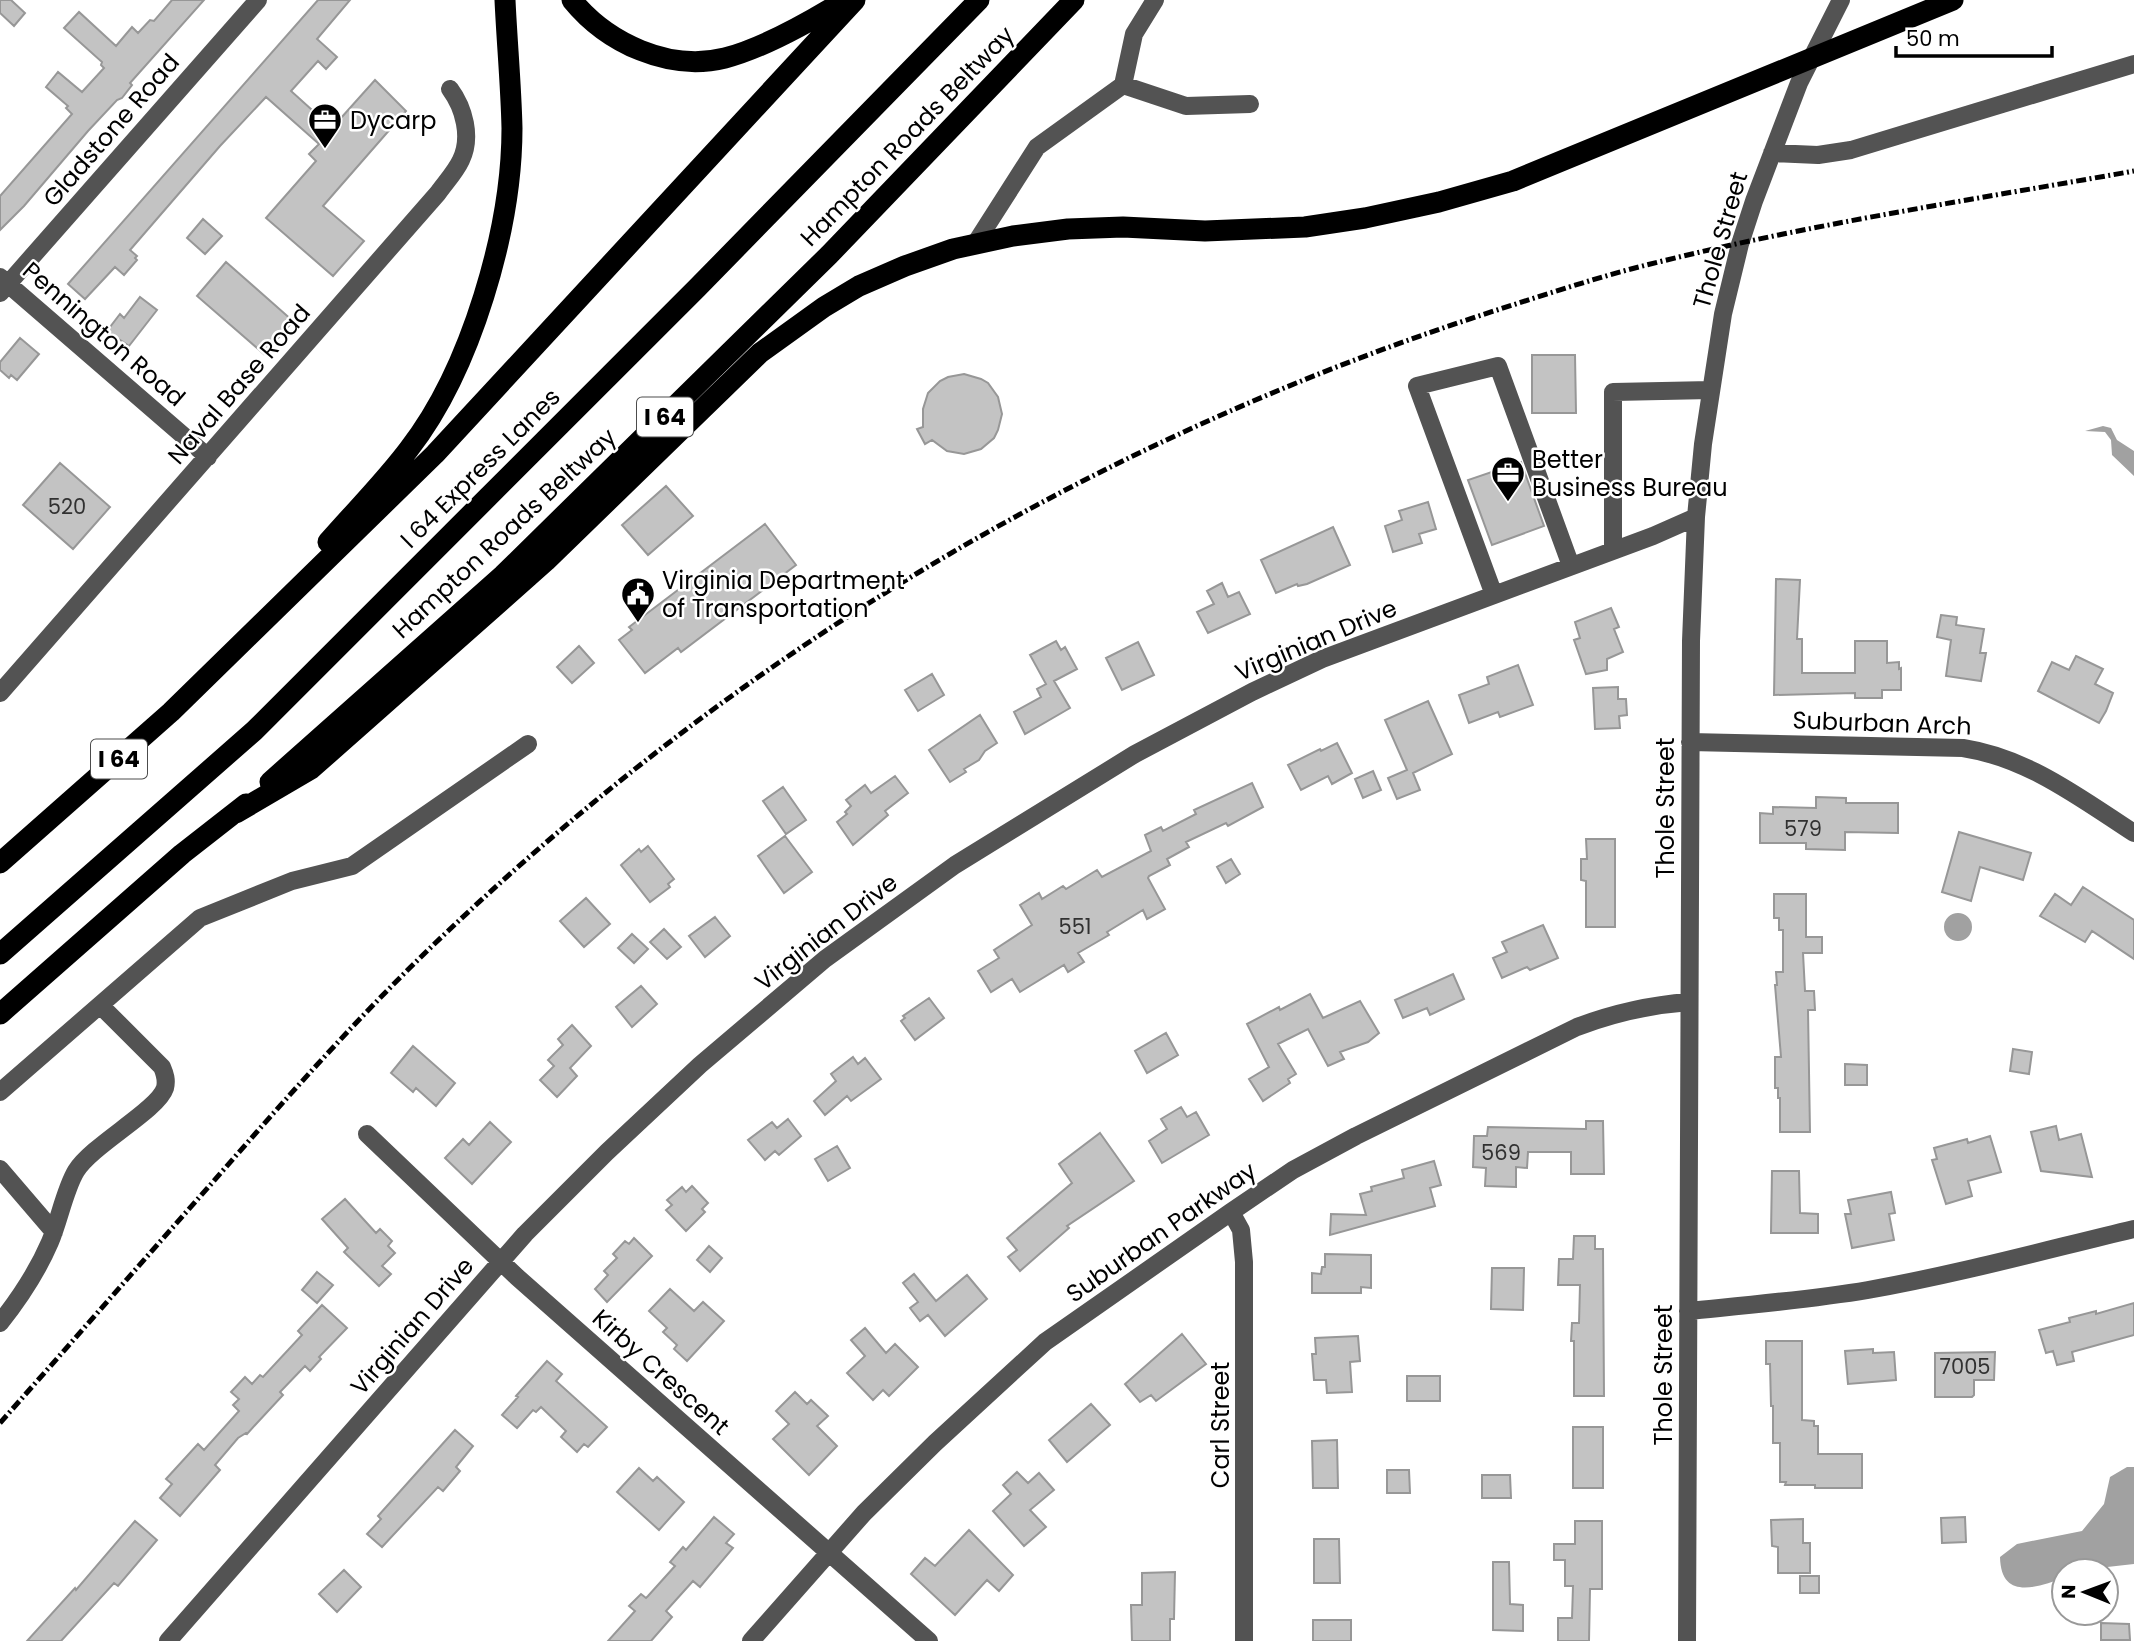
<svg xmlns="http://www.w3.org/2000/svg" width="2134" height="1641" font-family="Poppins,sans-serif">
<rect width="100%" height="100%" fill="#fff"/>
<path fill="#a1a1a1" d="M2103 426 2111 428 2117 440 2134 451V476L2112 455 2111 440 2105 432 2085 431Z
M1944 927a14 14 0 1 1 28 0a14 14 0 1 1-28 0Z
M2127 1467H2134V1564C2110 1566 2087 1571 2064 1571V1578C2037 1587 2001 1601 2000 1557L2017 1544 2082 1531 2104 1504 2110 1477Z"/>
<path fill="#c3c3c3" stroke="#979797" stroke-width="2" d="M0 0H11L25 13 14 26 0 13Z
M172 0H204L130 83 132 85 122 98 117 100 88 131 24 206 0 230V196L72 114 66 108 68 106 46 87 58 72 82 92 104 68 101 65 102 62 64 28 79 12 116 46 132 27 138 33 150 20 154 21Z
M318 0H350L317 39 337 57 326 69 318 61 291 91 332 128 375 80 406 111 323 206 364 241 333 276 266 218 316 161 309 154 319 144 266 97 220 146 130 250 137 256 135 258 137 260 124 275 115 267 85 299 68 284Z
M203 219 222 236 205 254 187 238Z
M226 262 293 321 264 354 197 296Z
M140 297 157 310 129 346 107 331 120 314 124 318Z
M20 338 39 354 17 380 11 375 9 378 0 370V362Z
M1532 355H1575L1576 413H1532Z
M964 374 981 379 988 383 998 397 1002 414 998 430 994 438 981 449 964 454 947 451 932 440 925 444 917 429 923 427V409L928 393 940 381 948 377Z
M1521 462 1544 526 1492 545 1468 480Z
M60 463 110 507 73 549 23 505Z
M666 486 693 516 648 555 622 525Z
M1428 502 1436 529 1419 534 1422 543 1393 552 1385 526 1402 520 1399 511Z
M765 524 796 565 681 652 678 648 645 673 619 640 632 630 629 627Z
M1333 527 1350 565 1307 584 1298 586 1297 584 1276 593 1261 560Z
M1776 579 1800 580 1797 639H1802V673H1855V641H1887V663L1899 662V669L1901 668V690H1882V698H1855V693L1774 695Z
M1222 583 1228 597 1239 592 1250 614 1208 633 1197 612 1214 604 1207 591Z
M1611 608 1619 627 1614 629 1623 652 1607 659V670L1586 674 1574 640 1580 638 1575 622Z
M1941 615 1957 617 1956 625 1984 629 1980 653H1986L1981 681 1946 676 1951 640 1937 637Z
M1056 641 1061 650 1065 647 1077 669 1054 681 1070 708 1025 734 1014 712 1041 697 1037 689 1046 684 1030 655Z
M1138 642 1154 675 1122 690 1106 658Z
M579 646 594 663 572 683 557 667Z
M2076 656 2103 669 2095 684 2113 693 2106 711 2099 723 2038 691 2052 662 2069 670Z
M1518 665 1533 705 1500 717 1498 712 1469 723 1459 695 1489 684 1487 677Z
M932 674 944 695 918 711 905 690Z
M1618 687V699H1626L1627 715 1619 716 1620 728 1595 729 1593 688Z
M1428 701 1452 754 1413 773 1420 790 1397 799 1388 778 1407 770 1385 720Z
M980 715 997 743 985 751 979 760 964 769 966 772 950 782 929 750Z
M1337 743 1352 773 1332 784 1328 776 1301 790 1288 765 1320 749 1321 751Z
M1373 771 1381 790 1363 798 1355 779Z
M895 776 908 793 885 811 888 815 853 845 837 822 847 814 845 812 851 806 846 800 865 785 871 793Z
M1252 783 1263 807 1228 826 1226 823 1186 842 1189 847 1167 859 1170 865 1149 876 1148 878 1165 909 1147 919 1143 910 1107 932 1109 935 1078 953 1084 962 1068 972 1064 965 1020 992 1012 979 991 992 978 971 999 958 994 950 1032 925 1020 905 1039 893 1042 899 1063 886 1066 889 1097 870 1102 877 1151 851 1145 835 1161 827 1163 831 1196 814 1194 810Z
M783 787 806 820 786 834 763 801Z
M1816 797 1846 798V803H1898V833L1845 832V850L1806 849V843H1760V813L1773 814V807L1816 808Z
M1959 832 2031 853 2023 880 1980 867 1971 901 1942 892Z
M785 836 812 872 784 893 758 856Z
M1586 839H1615V927H1586V881L1581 880V859H1587Z
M648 846 674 879 668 884 670 887 650 902 621 865 639 849 641 852Z
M1231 859 1240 874 1226 883 1217 867Z
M2083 887 2134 920V959L2092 931 2085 942 2040 916 2055 894 2071 905Z
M1774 894H1806V937H1822V953H1803L1805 991H1814L1815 1010H1808L1810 1132H1780V1098H1778V1088H1775V1057H1781L1775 985H1777L1776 972H1783V930H1779V918H1774Z
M586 898 610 924 584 947 560 921Z
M715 917 730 936 705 957 689 936Z
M1543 925 1558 958 1530 970 1527 967 1502 978 1493 958 1507 952 1502 942Z
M664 929 681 947 667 959 650 942Z
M632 934 648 949 634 963 618 948Z
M1453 974 1464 999 1430 1015 1427 1008 1403 1018 1395 1000Z
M641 986 657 1004 632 1027 616 1007Z
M1310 994 1323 1018 1360 1001 1379 1033 1368 1042 1340 1052 1344 1059 1328 1066 1308 1029 1278 1044 1296 1074 1288 1079 1290 1083 1263 1101 1249 1079 1269 1067 1247 1024 1279 1007 1280 1010Z
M929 998 944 1018 915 1040 901 1021 905 1018 903 1016Z
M572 1025 591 1046 570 1068 577 1076 557 1097 540 1080 554 1066 548 1060 563 1045 558 1039Z
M1166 1033 1178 1055 1147 1073 1135 1051Z
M413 1046 455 1083 436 1106 416 1088 413 1092 391 1073Z
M2013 1049 2032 1052 2029 1074 2010 1071Z
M853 1057 858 1064 865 1058 881 1079 851 1101 847 1096 825 1115 814 1101 836 1081 831 1074Z
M1845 1064 1867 1065V1085H1845Z
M1181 1107 1187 1117 1196 1112 1209 1135 1162 1163 1149 1141 1167 1129 1161 1119Z
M788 1119 801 1136 779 1155 775 1151 765 1160 748 1140 772 1122 777 1128Z
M1586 1121H1603L1604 1174H1571V1152H1528L1527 1168 1516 1167V1187L1485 1186 1486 1168 1473 1167 1474 1136H1487L1488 1127 1586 1129Z
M490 1122 511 1142 472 1184 445 1158 463 1139 469 1145Z
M2056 1126 2059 1140 2081 1134 2092 1177 2041 1171 2031 1132Z
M1100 1133 1134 1181 1067 1226 1069 1228 1020 1271 1008 1257 1017 1250 1007 1238 1072 1183 1059 1164Z
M1990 1136 2001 1172 1968 1181 1972 1196 1946 1204 1932 1160 1937 1159 1934 1148 1967 1139 1968 1143Z
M837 1146 850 1168 828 1181 815 1159Z
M1434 1161 1441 1185 1430 1188 1435 1206 1330 1235 1331 1214 1366 1215 1360 1194 1372 1191 1371 1187 1404 1178 1402 1170Z
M1772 1171H1799L1800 1213 1818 1214V1233H1771Z
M692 1186 708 1203 702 1209 705 1212 686 1231 666 1210 672 1205 667 1200 682 1187 686 1192Z
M1891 1192 1895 1213 1889 1214 1894 1240 1852 1248 1845 1214H1851L1848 1200Z
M345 1199 376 1233 380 1229 392 1241 388 1246 395 1253 382 1266 391 1274 379 1286 344 1252 348 1248 322 1219Z
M1574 1236H1595V1249H1603L1604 1396H1574V1341H1571L1572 1323H1579L1580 1285H1558L1559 1259H1573Z
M634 1238 652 1256 607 1302 595 1289 608 1275 604 1271 617 1258 613 1254 625 1241 629 1244Z
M709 1246 722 1258 710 1272 697 1260Z
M1325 1254 1371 1255V1288L1361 1287V1293H1312V1273L1321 1274 1322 1267H1325Z
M1492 1268H1524L1523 1310 1491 1309Z
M317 1272 333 1285 317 1303 302 1290Z
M914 1274 936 1301 967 1275 987 1299 945 1336 928 1315 920 1321 910 1308 918 1302 903 1283Z
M670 1289 694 1311 703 1302 724 1321 687 1361 674 1349 677 1345 663 1332 667 1328 649 1311Z
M2134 1303V1335L2072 1352 2074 1361 2057 1365 2053 1351 2046 1353 2039 1330 2070 1322 2069 1318 2096 1311V1314Z
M322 1305 347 1328 319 1357 321 1359 310 1371 305 1366 280 1392 283 1395 257 1423 247 1434 246 1433 238 1438 215 1465 220 1470 180 1516 160 1498 172 1484 166 1479 198 1444 204 1450 239 1411 233 1405 239 1399 231 1392 245 1377 252 1384 260 1375 263 1377 302 1335 298 1331Z
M865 1328 886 1353 895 1344 918 1367 889 1396 883 1390 873 1400 847 1373 865 1356 851 1340Z
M1182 1334 1206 1364 1156 1401 1151 1395 1140 1402 1125 1384Z
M1358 1336 1360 1361 1350 1362 1352 1392 1327 1393 1326 1380H1314L1312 1354H1316L1315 1338Z
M1766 1341H1802V1420L1814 1421V1426H1818V1454H1862V1488H1815V1485H1785L1786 1482H1780V1443H1773V1406H1771L1770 1364H1766Z
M1873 1349V1353L1894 1352 1896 1380 1848 1384 1845 1351Z
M1995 1352 1994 1380H1974V1395L1972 1397H1935V1353Z
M547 1361 562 1374 556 1381 607 1427 588 1447 584 1444 577 1452 561 1437 566 1431 541 1407 536 1412 533 1410 517 1428 502 1415 518 1397 516 1396Z
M1407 1376H1440V1401H1407Z
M795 1392 807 1404 811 1400 828 1416 817 1426 837 1446 809 1475 773 1439 789 1424 776 1411Z
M1091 1404 1110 1425 1067 1462 1049 1440Z
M1573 1427H1603V1488H1573Z
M455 1430 473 1446 456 1467 460 1471 443 1491 438 1487 382 1547 367 1534 381 1519 378 1516Z
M1337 1440 1338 1488H1313L1312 1441Z
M639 1468 653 1481 657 1477 684 1502 659 1530 617 1492Z
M1387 1470H1409L1410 1493H1387Z
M1017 1472 1028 1483 1039 1473 1054 1490 1030 1510 1046 1527 1024 1546 993 1511 1011 1494 1003 1485Z
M1482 1475H1510L1511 1498H1482Z
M714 1517 734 1534 726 1543 733 1548 700 1587 693 1581 666 1611 672 1617 651 1641H608L635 1611 629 1606 641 1594 646 1598 648 1596 675 1566 670 1562 683 1547 686 1550Z
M1965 1517 1966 1542 1942 1543 1941 1518Z
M1803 1519V1543H1810V1573H1778V1547L1772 1546 1771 1520Z
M135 1521 157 1540 118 1586 114 1583 61 1641H27L75 1588 76 1590Z
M1575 1521H1602V1589H1590L1589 1641H1558V1618H1572L1573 1586H1565V1560H1554V1544H1575Z
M969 1530 1013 1575 999 1591 987 1580 955 1615 911 1574 925 1558 935 1566Z
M1314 1539H1339L1340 1583H1314Z
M1493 1562H1509L1510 1604 1523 1605V1631L1493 1630Z
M344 1570 361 1587 337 1612 319 1594Z
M1175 1572 1174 1619H1170V1641H1132L1131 1605H1142V1573Z
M1800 1576H1819V1593H1800Z
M1313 1620H1351V1641H1313Z
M2101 1623 2129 1624 2130 1640H2101Z"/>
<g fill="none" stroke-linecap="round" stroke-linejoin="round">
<path stroke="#535353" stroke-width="18" d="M1123 85 1134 34 1155 0
M1772 153 1818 155 1851 150 2134 64
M975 244 1037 147 1123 85 1186 106 1250 104
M0 277 208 457
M0 293 258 0
M1613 550V392L1711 390
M1494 595 1417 386 1498 366 1571 566
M0 693 438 193C446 182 456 171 461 160 472 137 464 108 450 89
M1690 742 1963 748C2028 758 2080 798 2134 833
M0 1092 200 918 292 881 352 866 528 744
M367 1134 517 1277 929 1641
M0 1169 54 1232
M1231 1212 1241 1230 1244 1262V1641
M1688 1311C1748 1305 1809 1300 1868 1290 1958 1274 2046 1250 2134 1229
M0 1323C19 1299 38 1270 50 1242 59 1221 65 1189 76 1171 92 1145 158 1110 165 1088 167 1080 165 1074 162 1067L101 1006
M168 1641 525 1234 607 1152 700 1065 825 959 955 865 1135 754 1252 692 1322 659 1653 536 1696 517
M751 1641 864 1513 935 1443 1045 1342 1231 1212 1293 1170 1356 1136 1577 1027C1614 1013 1649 1005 1689 1002
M1687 1641 1691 641 1696 517 1703 444 1723 314 1740 244 1754 201 1799 83 1841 0"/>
<path stroke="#000" stroke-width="21" d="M572 0C607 43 669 72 725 58 763 48 811 21 845 0
M328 542C355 511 385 481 409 449 471 369 512 229 512 128 511 85 507 43 505 0
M270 782 503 575 829 255 1074 0
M236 813 311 769 546 561 760 353 824 307 859 286 905 266 953 249 1013 236 1068 229 1123 227 1205 231 1305 227 1365 218 1439 202 1513 181 1953 0
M0 863 171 712 435 454 855 0
M0 954 254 731 697 288 979 0
M0 1014 182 854 246 804"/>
<path stroke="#000" stroke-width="5" stroke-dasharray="10 3.5 2 3.5" stroke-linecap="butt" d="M0 1423C71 1343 141 1263 212 1183 288 1096 364 1010 448 931 749 646 1102 437 1497 310 1541 296 1586 281 1631 269 1796 226 1966 201 2134 171"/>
</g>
<defs>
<g id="office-pin" transform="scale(1.75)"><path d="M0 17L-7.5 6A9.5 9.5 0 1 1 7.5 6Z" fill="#000" stroke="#fff"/><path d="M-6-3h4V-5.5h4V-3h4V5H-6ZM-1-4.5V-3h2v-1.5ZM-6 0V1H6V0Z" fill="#fff"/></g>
<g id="civic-pin" transform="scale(1.75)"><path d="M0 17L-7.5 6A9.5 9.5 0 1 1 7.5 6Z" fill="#000" stroke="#fff"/><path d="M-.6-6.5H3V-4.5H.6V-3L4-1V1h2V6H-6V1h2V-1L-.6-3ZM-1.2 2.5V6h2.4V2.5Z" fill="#fff"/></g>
</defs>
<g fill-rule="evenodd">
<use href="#office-pin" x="325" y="120"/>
<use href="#office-pin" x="1508" y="473"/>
<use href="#civic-pin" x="638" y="594"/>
</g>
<g text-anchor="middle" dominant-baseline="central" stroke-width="5" stroke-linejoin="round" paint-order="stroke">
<g font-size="21" fill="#313131">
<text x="67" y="506">520</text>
<text x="1803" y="828">579</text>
<text x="1075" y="926">551</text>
<text x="1501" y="1152">569</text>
<text x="1965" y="1366">7005</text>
</g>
<g fill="#fff" stroke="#4c4c4c" stroke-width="2">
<rect x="637" y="397.5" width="56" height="39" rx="5"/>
<rect x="91" y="739.5" width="56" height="39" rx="5"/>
</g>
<g font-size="23" font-weight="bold" fill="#000">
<text x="665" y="417">I 64</text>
<text x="119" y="759">I 64</text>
</g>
<g font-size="24" fill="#000" stroke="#fff" text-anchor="start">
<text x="350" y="120">Dycarp</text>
<text x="1532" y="459">Better<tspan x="1532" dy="28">Business Bureau</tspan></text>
<text x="662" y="580">Virginia Department<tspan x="662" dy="28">of Transportation</tspan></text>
</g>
<g font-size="24" fill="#000" stroke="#fff">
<text transform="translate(111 130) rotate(-49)">Gladstone Road</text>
<text transform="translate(907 136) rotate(-46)">Hampton Roads Beltway</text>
<text transform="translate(1720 240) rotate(-74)">Thole Street</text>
<text transform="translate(104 334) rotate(41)">Pennington Road</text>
<text transform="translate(239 384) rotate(-49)">Naval Base Road</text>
<text transform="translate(480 468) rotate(-45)">I 64 Express Lanes</text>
<text transform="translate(504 533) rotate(-43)">Hampton Roads Beltway</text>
<text transform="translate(1316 640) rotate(-23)">Virginian Drive</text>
<text transform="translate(1882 723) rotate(2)">Suburban Arch</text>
<text transform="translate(1665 808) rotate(-90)">Thole Street</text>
<text transform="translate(826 932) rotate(-38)">Virginian Drive</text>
<text transform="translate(1161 1232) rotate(-35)">Suburban Parkway</text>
<text transform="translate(412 1326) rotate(-49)">Virginian Drive</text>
<text transform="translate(661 1372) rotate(42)">Kirby Crescent</text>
<text transform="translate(1663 1375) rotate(-90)">Thole Street</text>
<text transform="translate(1220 1425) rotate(-90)">Carl Street</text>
</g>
</g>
<g transform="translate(2085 1592) rotate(271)"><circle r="33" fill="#ffffff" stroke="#999999" stroke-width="2"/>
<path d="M0-5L12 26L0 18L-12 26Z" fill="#000000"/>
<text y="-10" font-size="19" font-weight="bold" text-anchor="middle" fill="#000000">N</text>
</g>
<path d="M1896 46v10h156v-10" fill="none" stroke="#000000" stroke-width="3.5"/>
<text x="1906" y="46" font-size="21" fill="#000000" stroke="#ffffff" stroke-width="5" paint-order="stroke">50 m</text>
</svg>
